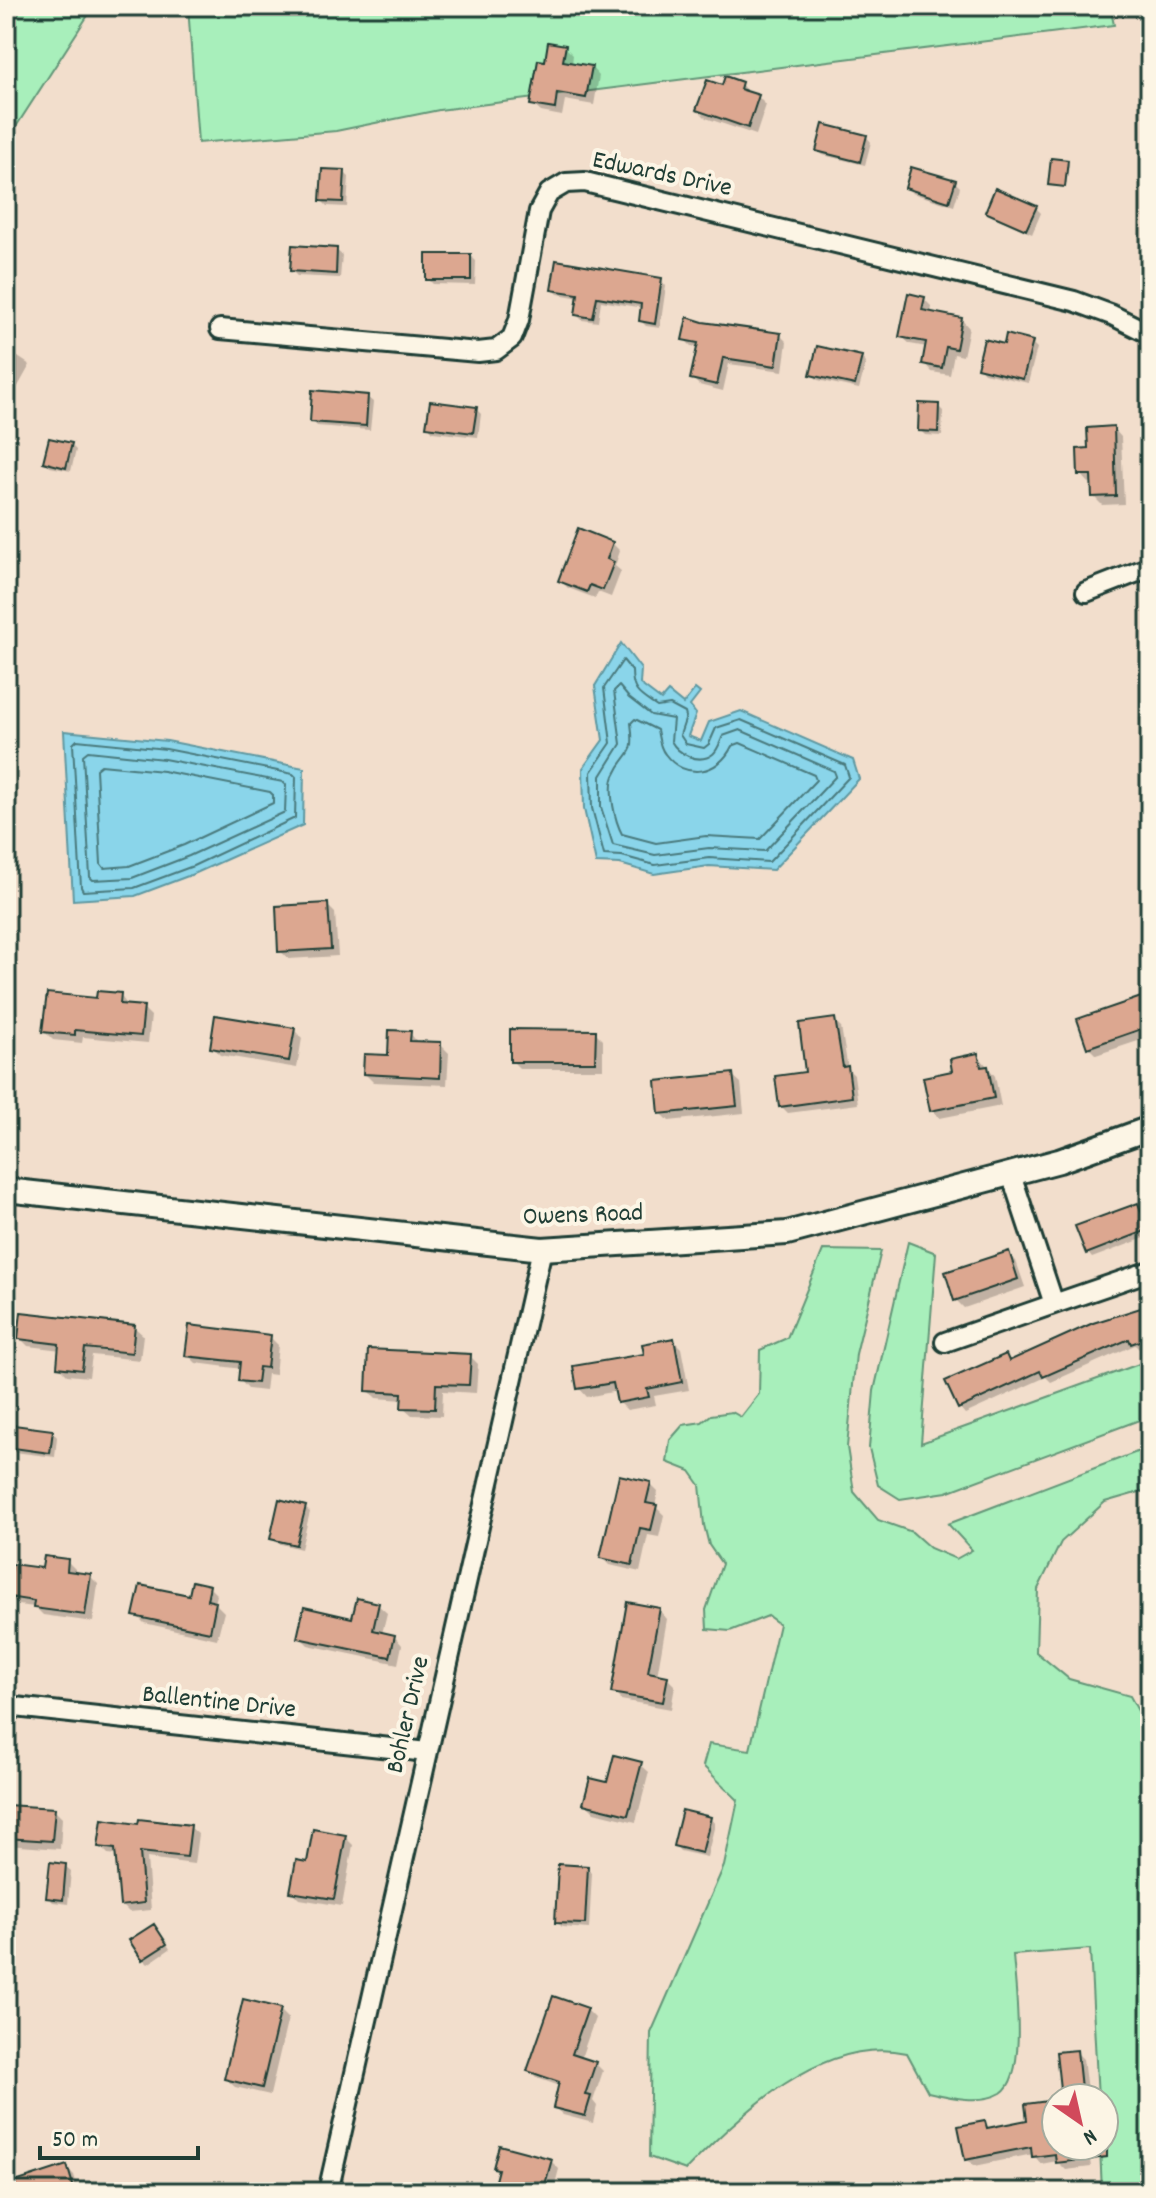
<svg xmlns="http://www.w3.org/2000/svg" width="1156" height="2198" font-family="Dekko,sans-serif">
<rect width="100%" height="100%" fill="#f2decc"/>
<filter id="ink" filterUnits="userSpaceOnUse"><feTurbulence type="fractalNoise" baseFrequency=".0125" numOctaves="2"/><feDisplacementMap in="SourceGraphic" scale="16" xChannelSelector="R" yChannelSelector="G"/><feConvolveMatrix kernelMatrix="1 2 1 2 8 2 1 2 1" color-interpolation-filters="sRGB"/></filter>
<g filter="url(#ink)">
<path fill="#a8efbb" stroke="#649678" stroke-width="2" d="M6 6H94L6 142Z
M188 6H1110L1114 25 439 110 336 131 198 143Z
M908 1242 936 1253 921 1443 1150 1360V1416L947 1492 900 1499 878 1485 869 1448 874 1391Z
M823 1250 881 1251 856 1354 847 1447 854 1492 878 1520 912 1532 930 1548 956 1559 972 1550 948 1524 1150 1447V1489L1105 1502 1061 1542 1038 1589 1036 1652 1069 1679 1130 1696 1150 1733V2192H1102L1100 2146H1104V2098H1098L1090 1949 1013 1955C1015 1984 1028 2076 1001 2093 980 2105 949 2097 928 2092L907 2053C822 2034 740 2115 686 2170L649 2157 651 2033 724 1866 738 1800 703 1766 709 1744 750 1750 779 1624 768 1616 730 1631 707 1629 706 1610 722 1564 709 1545 704 1525 700 1485 690 1471 667 1462 670 1440 683 1425 702 1422 711 1415 732 1412 741 1417 759 1394 760 1350 787 1338Z"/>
<path fill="#8ad5ea" stroke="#5f98a1" stroke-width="2" d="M621 643 641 669 640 684 661 700 668 692 683 704 695 689 700 693 690 706 696 714 688 736 701 741 709 722 741 711 853 760 859 779 773 870 709 866 654 874 620 864 596 863 584 809 583 768 603 740 595 686Z
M64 731 167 741 304 768 303 825 196 873 135 896 73 900Z"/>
<path fill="#0003" d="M565 47 573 55 572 64 591 67 599 76 594 105 565 100 562 116 541 112 532 104 546 64Z
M741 84 749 94 758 97 766 105 756 135 706 118 698 110Z
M866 136 871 142 865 165 823 155 818 150Z
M1067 162 1069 164 1066 188 1052 186 1050 184Z
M344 172 349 177 347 207 327 206 322 201Z
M955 182 960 187 954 206 912 193 907 188Z
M1036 208 1041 213 1032 234 992 216 987 211Z
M336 250 342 255 340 278 297 276 292 271Z
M471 256 476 261 475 285 433 284 428 279Z
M661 280 666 286 660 328 646 326 641 321 643 308 601 301 598 322 582 320 577 315 580 298 558 294 553 289Z
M924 299 932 307 931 313 961 319 969 328 963 356 954 354 950 375 932 372 924 363 927 347 910 344 901 336Z
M780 335 787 342 783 371 729 364 723 391 699 385 692 378 699 348 691 346 684 339Z
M1032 343 1037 348 1028 383 984 373 979 367 1005 346Z
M6 349 30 365 6 408Z
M861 357 866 363 859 389 818 380 812 374Z
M367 397 373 402 370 430 317 426 312 421Z
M938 406 943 411 942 436 925 435 920 430Z
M476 409 481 414 478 437 433 432 428 426Z
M1113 428 1121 437 1124 504 1102 505 1094 497 1093 482 1088 483 1080 474 1090 450Z
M71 445 76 450 71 471 50 467 45 461Z
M612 543 620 551 615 566 621 571 611 597 598 592 595 598 568 588 560 580Z
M1150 628V647L1144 630Z
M1150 715V747L1148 750 1139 718Z
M327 905 335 913 338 956 289 959 280 951Z
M120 995 128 1006 143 1008 151 1016 148 1043 83 1037 82 1043 53 1040 45 1032 98 1000Z
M1150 999V1037L1096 1055 1088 1047Z
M834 1020 841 1027 848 1069 854 1075 858 1104 788 1113 781 1106 807 1074Z
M294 1030 302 1038 297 1068 220 1055 212 1047Z
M595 1032 603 1040V1069H520L512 1061Z
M410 1033 418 1043 440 1044 449 1053 447 1085 373 1082 365 1074 390 1057Z
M978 1055 995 1076 1001 1106 940 1118 932 1110 955 1073Z
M732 1075 741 1083 744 1113 669 1121 661 1113Z
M1138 1205 1143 1210 1150 1236 1092 1258 1087 1252Z
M1008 1253 1016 1261 1025 1287 964 1308 956 1300Z
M1150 1306V1345L1139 1349 1135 1345 1051 1382 1046 1377 965 1414 959 1407 1005 1356 1011 1362Z
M134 1327 143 1335 140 1360 92 1355 89 1377 67 1375 59 1367 61 1350 28 1346 20 1338Z
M270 1337 278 1345 275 1375 267 1374 265 1391 248 1389 240 1380 242 1369 196 1363 188 1355Z
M673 1340 681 1348 689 1390 654 1396 656 1405 627 1410 619 1402 617 1391 587 1397 579 1388Z
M470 1356 478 1364 476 1393 443 1391 442 1416 412 1415 403 1407 404 1400 376 1398 368 1390Z
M6 1426 52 1431 57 1437 55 1457 6 1451Z
M650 1484 658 1492 655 1506 664 1515 659 1537 648 1535 640 1572 610 1565 602 1557Z
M304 1507 310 1512 301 1549 277 1543 272 1538Z
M67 1561 75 1569V1574L90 1576 98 1584 93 1622 43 1615 35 1607 18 1605 10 1596 44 1570Z
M209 1587 217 1595 215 1603 224 1612 217 1639 144 1623 136 1615 190 1598Z
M378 1605 387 1613 382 1634 394 1636 402 1645 398 1664 308 1645 300 1637 354 1620Z
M659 1610 667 1619 657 1676 667 1678 675 1686 671 1709 621 1700 613 1692Z
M640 1764 649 1772 636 1822 594 1812 586 1804Z
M6 1807 54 1810 62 1818 60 1849 6 1845Z
M710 1818 715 1824 707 1857 680 1851 675 1845Z
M140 1826 190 1827 198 1834 194 1864 147 1858 151 1910 129 1912 122 1905 118 1855 108 1854 100 1846Z
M345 1837 353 1845 342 1906 300 1899 292 1891 309 1864Z
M65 1866 71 1871 68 1904 53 1902 48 1897Z
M587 1868 592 1873 589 1929 562 1927 557 1922Z
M159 1931 170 1949 148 1964 143 1959Z
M280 2010 288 2018 270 2095 235 2087 226 2079Z
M587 2010 595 2018 581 2058 595 2063 603 2071 593 2101 597 2106 593 2123 563 2115 555 2108 560 2086 537 2078 530 2071Z
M1076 2052 1083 2059 1088 2098H1063Z
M1056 2102V2146H1088L1091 2167 1066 2170 1057 2161 1041 2164 1033 2154 974 2166 967 2159 984 2123 991 2130 1029 2121Z
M551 2161 559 2169 553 2192H494L500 2172 495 2167Z
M66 2167 74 2175 79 2192H6V2187Z"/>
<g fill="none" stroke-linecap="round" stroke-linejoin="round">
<path stroke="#4a7a7d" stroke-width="2" d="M623 660 632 671C632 693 640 695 657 707L670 705 685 713 686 717 680 735 686 744 704 748 709 744 716 728 741 720 845 765 849 777 769 862 709 858 655 865 622 856 604 855 592 808 591 772 611 743 604 688Z
M619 686 629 698 651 715 673 719 671 741C678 754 699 765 713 754 718 750 720 742 723 736L740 730 834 771 836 776 765 851 709 848 655 855 613 845 601 807V776L621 744 614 691Z
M635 719 657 730C659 738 659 747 665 754 685 781 719 774 732 746L740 743 814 775 816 780 760 839 706 836 656 843 622 834C615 821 608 791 614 776 626 749 636 760 631 723Z
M77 740 166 749 293 774 296 777 295 818 193 866 134 888 83 891 81 887 73 744Z
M88 751 164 759 283 782 286 785 285 812 189 856 132 878 93 880 90 877 83 755Z
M101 765 163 771 270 792 273 795V803L184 845 129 866 104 868 101 864 96 769Z"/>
</g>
<path fill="#dca790" stroke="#1f3d34" stroke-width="2" d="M548 42 566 45 563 61 592 66 586 98 557 93 555 109 530 105 538 60 545 61Z
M725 76 742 82 740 89 759 95 748 128 696 110 707 80 722 85Z
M823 124 867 135 860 162 816 151Z
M1051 158 1068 160 1065 187 1048 185Z
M911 167 956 180 949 202 905 188Z
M322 169 345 170 343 202 320 201Z
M995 188 1037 206 1026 230 985 212Z
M292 245 337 248 336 274 290 271Z
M426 254H471V280H426Z
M556 260 662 278 655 324 639 321 641 304 597 297 593 318 575 315 578 294 551 290Z
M908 293 925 297 922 310 962 318 956 349 946 347 942 368 922 364 926 342 899 337Z
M687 317 703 322 781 333 776 366 723 358 717 385 690 379 698 343 682 340Z
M1006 334 1033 341 1023 379 977 368 984 339 1004 344Z
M817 346 862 356 855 385 810 375Z
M312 390 368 395 366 426 310 422Z
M430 401 477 407 473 433 426 427Z
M919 403 939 404 938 432 918 431Z
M1114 426 1116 496 1092 497 1091 475H1078L1077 449 1088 448 1087 428Z
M49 438 72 443 66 468 43 462Z
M578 528 613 542 607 559 614 562 603 590 590 585 587 592 558 581Z
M328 903 331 949 278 952 276 906Z
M97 991 121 993 120 1004 144 1006 141 1036 75 1030V1035L42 1032 47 993 96 998Z
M1150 994V1026L1087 1048 1077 1019Z
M215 1015 295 1028 289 1061 210 1048Z
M835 1018 843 1067 848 1066 852 1097 779 1107 775 1076 805 1072 799 1023Z
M510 1029 596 1030 595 1062H510Z
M389 1030 411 1031 410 1041 441 1042 440 1078 363 1074 364 1054 388 1055Z
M978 1053 981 1067 988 1066 994 1098 930 1111 923 1077 952 1071 950 1059Z
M733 1073 737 1106 659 1114 656 1081Z
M1138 1203 1148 1230 1086 1254 1075 1226Z
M1009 1251 1018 1279 954 1301 945 1272Z
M1150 1305V1337L1131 1344 1129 1339 1043 1377 1040 1371 958 1409 945 1381 1006 1354 1009 1361 1093 1323Z
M21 1312 135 1325 132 1353 85 1348 82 1370 57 1367 59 1344 18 1339Z
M189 1325 271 1335 267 1368 259 1367 257 1383 238 1381 240 1362 185 1356Z
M674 1338 682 1382 647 1389 649 1397 617 1403 613 1383 577 1389 573 1366 644 1354 642 1344Z
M368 1349 471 1354 469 1385 436 1384 435 1409 401 1408 402 1393 366 1391Z
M6 1424 53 1430 50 1453 6 1447Z
M619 1475 651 1482 646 1503 657 1505 651 1530 640 1528 632 1565 600 1558Z
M279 1499 306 1506 296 1545 270 1539Z
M44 1556 68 1559 67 1571 91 1574 85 1615 33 1608 34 1601 8 1597 12 1564 42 1568Z
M192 1581 210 1585 207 1600 216 1602 210 1632 133 1616 140 1585 189 1595Z
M357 1598 379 1603 373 1630 395 1635 390 1657 297 1638 304 1607 352 1618Z
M627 1602 660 1608 648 1672 668 1676 663 1702 611 1693Z
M614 1755 642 1762 628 1815 583 1804 590 1778 607 1782Z
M6 1805 55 1808 52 1841 6 1838Z
M682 1810 711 1817 702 1853 673 1846Z
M102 1819 138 1824 139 1819 191 1825 187 1857 140 1852 144 1903 120 1906 115 1849 98 1847Z
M313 1829 346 1835 334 1899 290 1892 296 1860 307 1862Z
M50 1862 66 1864 63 1900 46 1898Z
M558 1864 588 1866 585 1924 555 1923Z
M154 1924 167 1944 142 1960 129 1940Z
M553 1996 588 2008 572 2054 596 2062 585 2095 591 2096 585 2116 553 2108 559 2082 527 2071Z
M243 1999 281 2008 262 2088 224 2079Z
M1077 2050 1082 2098H1061L1056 2052Z
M1056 2100V2146H1107V2157L1056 2163 1055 2154 1032 2157 1031 2147 965 2160 958 2126 985 2121 987 2128 1027 2120 1025 2104Z
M499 2145 552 2159 543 2192H492L498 2169 493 2168Z
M67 2165 75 2192H6V2185Z"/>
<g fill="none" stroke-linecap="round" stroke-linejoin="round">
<g stroke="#1f3d34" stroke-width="24">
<path id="minor" d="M220 329 478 352 496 350 512 338 519 320 539 211 549 193 566 183 585 182 1074 301 1112 315 1150 334
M1086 592 1150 567
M1054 1304 1150 1271
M945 1342 1054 1304 1011 1174
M6 1706 427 1752
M328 2192 542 1249"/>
</g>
<g stroke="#1f3d34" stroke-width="28">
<path id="tertiary" d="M6 1190 542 1249 787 1233 1059 1161 1150 1128"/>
</g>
<use href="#minor" stroke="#fcf5e5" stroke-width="18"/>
<use href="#tertiary" stroke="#fcf5e5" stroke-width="22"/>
</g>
</g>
<g text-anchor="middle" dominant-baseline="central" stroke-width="8" stroke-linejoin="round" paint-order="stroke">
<g font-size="26" fill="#1f3d34" stroke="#fcf5e5">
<text transform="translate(662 175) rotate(12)">Edwards Drive</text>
<text transform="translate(583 1216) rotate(-2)">Owens Road</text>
<text transform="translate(219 1703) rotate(6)">Ballentine Drive</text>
<text transform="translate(409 1715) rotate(-77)">Bohler Drive</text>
</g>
</g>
<rect width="1156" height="2198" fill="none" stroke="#fcf5e5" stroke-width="32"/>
<rect x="16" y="16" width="1124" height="2166" fill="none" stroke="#1f3d34" stroke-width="3" filter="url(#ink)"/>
<g transform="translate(1080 2122) rotate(146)"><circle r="38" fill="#fcf5e5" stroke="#a4ab9e" stroke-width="2"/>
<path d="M0-6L14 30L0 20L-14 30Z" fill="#d1495b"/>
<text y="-12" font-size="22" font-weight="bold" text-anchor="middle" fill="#1f3d34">N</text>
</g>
<path d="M40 2146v12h158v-12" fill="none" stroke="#1f3d34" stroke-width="4"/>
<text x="52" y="2146" font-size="24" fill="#1f3d34" stroke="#fcf5e5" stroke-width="6" paint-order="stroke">50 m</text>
</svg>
